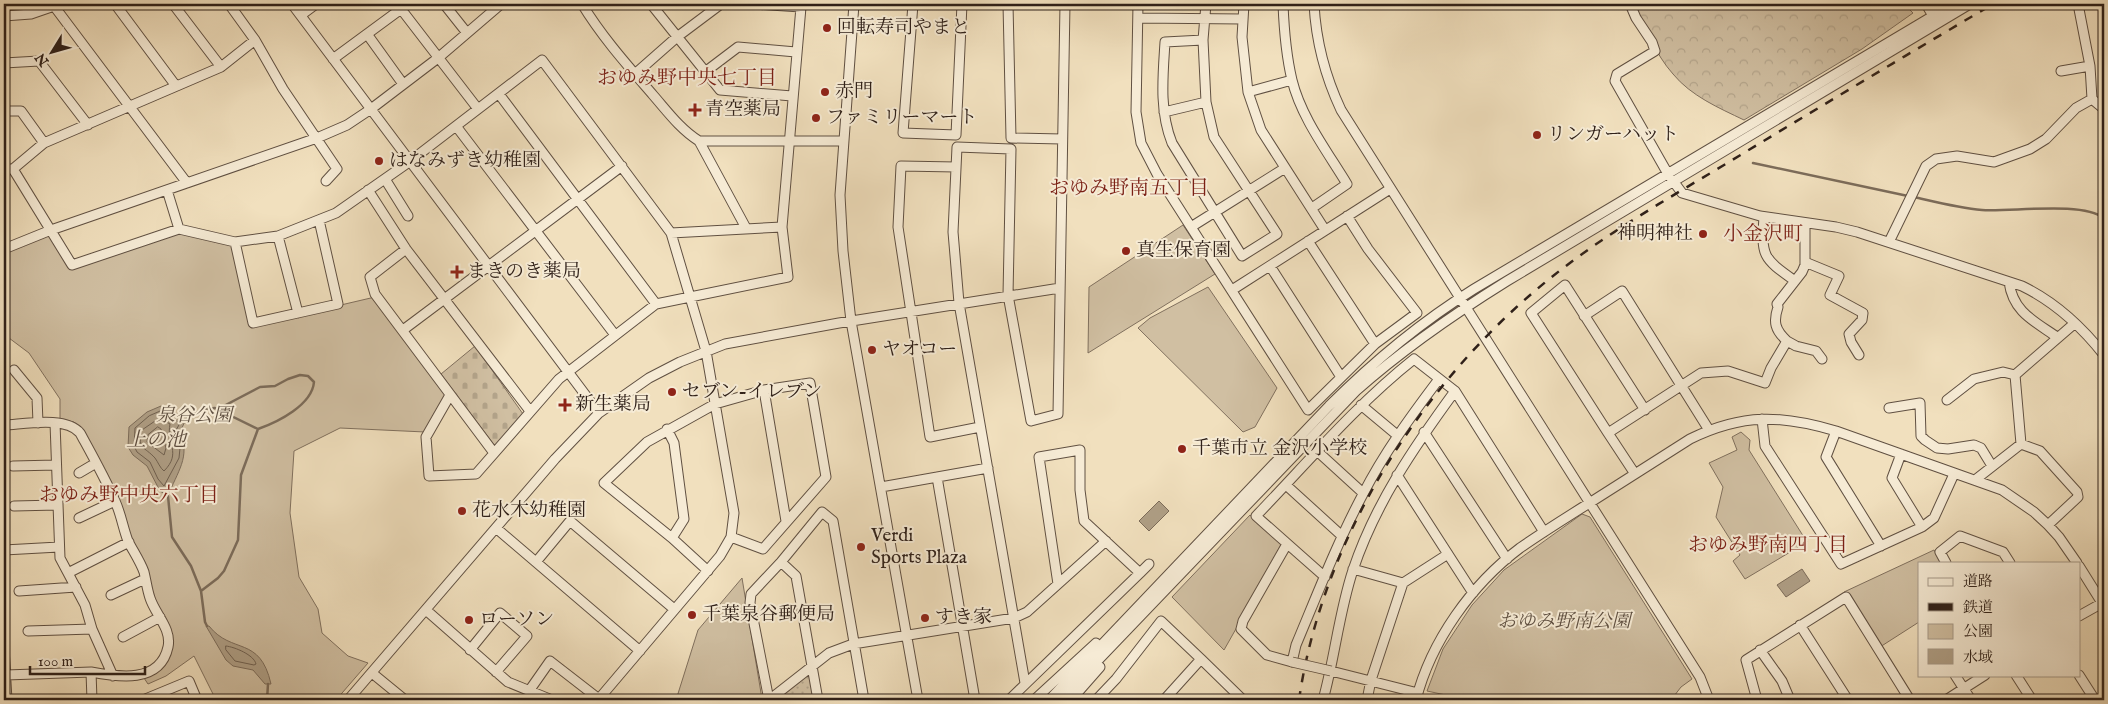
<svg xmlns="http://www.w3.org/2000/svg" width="2108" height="704" font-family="'IM FELL English','Noto Serif JP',serif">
<defs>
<pattern id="grass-dots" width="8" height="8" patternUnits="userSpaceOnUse" patternTransform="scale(1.25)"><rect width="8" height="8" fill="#d0bfa2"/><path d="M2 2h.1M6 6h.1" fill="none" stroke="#b3a48b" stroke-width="1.8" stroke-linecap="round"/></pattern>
<pattern id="forest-crowns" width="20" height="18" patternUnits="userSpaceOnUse" patternTransform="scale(1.25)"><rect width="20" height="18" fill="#d0bfa2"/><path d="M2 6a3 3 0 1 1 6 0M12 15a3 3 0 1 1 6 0" fill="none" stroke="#b3a48b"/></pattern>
<pattern id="cemetery-stones" width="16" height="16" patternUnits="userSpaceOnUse" patternTransform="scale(1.25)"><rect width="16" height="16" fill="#d0bfa2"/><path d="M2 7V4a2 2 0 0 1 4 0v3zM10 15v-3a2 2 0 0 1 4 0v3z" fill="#b3a48b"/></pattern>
</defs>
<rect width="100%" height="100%" fill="#f1e0be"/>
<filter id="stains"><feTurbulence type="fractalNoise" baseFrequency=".004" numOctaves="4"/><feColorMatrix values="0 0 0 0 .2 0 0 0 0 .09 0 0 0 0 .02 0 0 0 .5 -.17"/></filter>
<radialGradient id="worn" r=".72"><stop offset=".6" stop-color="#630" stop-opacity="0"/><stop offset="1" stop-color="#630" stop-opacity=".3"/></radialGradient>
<path fill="url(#grass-dots)" stroke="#80705e" d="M811 671 816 700H775Z"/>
<path fill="url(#forest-crowns)" stroke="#80705e" d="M1634 4H1904L1913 13 1862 49 1744 120C1719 108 1691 96 1673 74 1655 54 1646 28 1634 4Z"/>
<path fill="url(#cemetery-stones)" stroke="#80705e" d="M475 346 523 414 495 446 441 374Z"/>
<path fill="#d0bfa2" stroke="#80705e" d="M1183 225 1215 274 1088 353 1089 287Z
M176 232 231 244 251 326 375 297 447 396 425 432 340 428 294 451 290 513 299 577 318 609 322 633 348 656 368 663 336 700H216L194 656 166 676 148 684 144 678 156 672 171 647 130 538 83 432 74 422 60 419V399L29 353 9 338 4 337V253L49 234 70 268Z
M1208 287 1277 388 1255 427 1243 432 1138 328 1150 318Z
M1741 432 1750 440 1749 450 1807 542 1745 579 1733 561 1740 555 1716 517 1723 487 1709 463 1737 450 1732 437Z
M1582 514 1590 517 1692 679 1681 687 1671 700H1469L1427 691 1443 649 1472 605 1504 570Z
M1250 515 1284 544 1224 650 1172 597Z
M1934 550 1942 563H1919V622L1880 647 1844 592Z
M742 578 762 699 754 700H676L698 630Z"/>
<path fill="#af9f86" stroke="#7c6c5a" d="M161 406 179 415H187V417L180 432C191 457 177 472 168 496L160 491 147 466 133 455 128 447 129 427 147 412Z
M1159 501 1169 511 1149 531 1139 521Z
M1802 569 1810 581 1786 597 1777 585Z
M206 626H209C232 655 260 635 271 684H265L253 670 233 666 226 660Z"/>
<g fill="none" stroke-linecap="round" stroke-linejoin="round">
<path stroke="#6f6050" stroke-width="1" d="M161 411 180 423 175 432 180 448 179 458 164 486 158 479 150 462 137 452 134 446 135 428 149 416Z
M160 418 170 424C166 443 182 453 164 471 160 468 158 462 155 458 144 446 138 450 141 431Z
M158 427 161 429 166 448 164 455 147 442 148 435Z
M226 646C235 647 254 655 256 664L254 665 235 661 226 650Z"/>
<path stroke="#7c6c5a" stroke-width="2.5" d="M1753 163 1908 196
M1914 197C1936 202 1959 208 1982 210 2012 212 2082 201 2104 218
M187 417 205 409 215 408 258 429
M168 496 172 537 191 566 201 591 205 622 207 626
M201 591 218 578 224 571 238 540 241 475 258 429C278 422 312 405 314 382L308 376 300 375 288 379 275 386 260 387 218 409
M267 700 268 684"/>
<g stroke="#605042" stroke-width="11">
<path id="minor" d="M115 4 176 86
M173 4 221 67
M229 4 255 40 283 89 337 169 326 181
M292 4 599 413
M408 4 401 9 478 109
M444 4 467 33
M582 4C602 37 628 66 653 95 667 111 680 129 699 141H843
M651 4 720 90 792 96
M854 4 840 195 843 251 851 321 918 700
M913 4 903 133 956 135 962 4
M1008 4 1011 138 1062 139
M1138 4 1136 112 1141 143 1157 174 1308 410 1375 344 1417 313 1368 249 1347 216
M1244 4 1242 37 1248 92 1261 130 1325 230
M1283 4C1284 29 1286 55 1292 80 1301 117 1327 151 1347 184L1312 208
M1314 4C1316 41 1325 76 1341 110L1700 677 1709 700
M1630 4 1636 18 1652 42 1655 51 1617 74 1615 81 1668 174 1682 193 1760 216 1836 227 1857 232 2022 286C2055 302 2082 327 2104 355
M1926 4 1933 16
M2078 4 2090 66 2092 99 2104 109
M54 6 187 183
M301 15 316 4
M4 16 31 14 60 4
M1138 18 1243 19
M367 34 403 84
M1203 40 1165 42C1163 75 1159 111 1172 143L1242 256 1277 234 1214 137 1206 102 1203 40 1206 4
M333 59 401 9
M4 63 39 61 88 125
M2061 71 2090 66
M705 72 738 47 796 52
M635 74 677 37 721 4
M1248 92 1292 80
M499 94 656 304
M4 111H21L44 143
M1164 112 1206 102
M456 126 615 335
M699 141 746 228
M956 167 901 166 898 227 930 437 980 427
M4 169H13L44 143 221 67 255 40
M13 169 72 265 179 229 235 242 278 236 336 213 409 162 542 60 671 233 706 351 734 513 731 537 720 556 598 700
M385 179 408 216
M167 190 179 229
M368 190 406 249 530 411
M1764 217C1761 257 1763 258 1795 281
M1191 227 1285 168
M671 233 782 227
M278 236 298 313
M1308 241 1375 344
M235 242 253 323 338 304 319 220
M1889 242 1926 166 1936 159 1957 156 1994 162 2030 149 2046 139 2076 108 2092 99
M4 249 51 230 317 138 347 125 371 109 438 58 501 4
M406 249 370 277 375 294 494 453
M1805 262 1839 276 1830 295 1863 313 1862 320 1849 334 1851 342 1859 355
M1270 266 1341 377
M2009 282C2013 312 2034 321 2057 337
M1232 290 1390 189
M1584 316 1622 291 1709 430
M403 330 622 166
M1787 341C1775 330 1773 322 1778 307L1777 304 1802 272 1805 265V223
M14 370 37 398 38 423
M2015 375 2075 323
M2015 375 2021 444
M764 390 786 521
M450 395 426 437 429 476 476 474 559 379 656 304 788 277 782 227 801 7 753 4
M1947 400 1974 379 2003 372 2015 375
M1361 405 1397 435
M1889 408 1920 403 1921 436 1925 440 1937 448 1948 449 1974 445 1981 448 1992 466
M1762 419 1765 446 1841 564 1922 527 1934 518 1954 474
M55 423 60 558 85 605 92 629 113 676
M4 425C25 424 66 416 80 433 92 455 105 478 115 501 121 514 123 528 128 541 133 551 140 561 144 572 146 580 147 589 150 598 155 614 172 629 168 647 160 684 118 677 91 672
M667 429 674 443 684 519 672 538 604 483 647 442 715 404 764 390 810 383 826 477 763 549 731 537
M1836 431 1826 457 1881 546
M1424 432 1507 559
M1608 433 1531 313 1565 285 1645 410
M1317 451 1363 493
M1901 454 1892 478 1922 527
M13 466 56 465
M79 473 96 463
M1635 474 1608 433 1701 373 1728 371 1765 383 1771 368 1787 341 1796 346 1816 351 1822 359
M1397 475 1473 593
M937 477 975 700
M1975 480 2021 444 2040 451 2077 492 2078 497 2048 525
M1286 485 1342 536
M881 487 988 468
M14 506 57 505
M79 518 115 501
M496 528 640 651
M672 538 708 571
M1287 544 1243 621 1241 629 1267 655 1292 662 1296 645C1317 595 1337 543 1363 494 1384 453 1411 416 1439 379
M4 550 59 547
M536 562 570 521 674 609
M781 562 796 576 818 700
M1946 563 1940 552 1960 536 2003 552 2010 563
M2079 566 2104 606
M1353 569 1403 583 1448 554
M68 573 129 542
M1140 573 1149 564
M1325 577 1256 516C1308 462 1356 405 1414 359L1455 391 1544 532
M19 591 76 587
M111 595 145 579
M426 610 508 682 552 700
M2079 616 2104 602
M1800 625 1848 700
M28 631 92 629
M123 637 160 617
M4 647 7 700
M470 650 500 613 527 636 496 672
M1760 650 1782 681 1790 700
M1201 659 1243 700
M1331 671 1418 693
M372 673 405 700
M6 675 91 672 92 700
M1955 675 1971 700
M2016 675 2032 700
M2079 675 2095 700
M1025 683 959 303 953 232 957 147 1011 149 1008 295 1031 421 1058 414 1065 4
M529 691 550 661 599 699
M143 700 189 681 197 700
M348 700 555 459 599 413 649 378 680 362 725 344 839 323 1060 288
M766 700H769L750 603 751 594 781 562 822 512 833 521 864 700
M769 700 829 653 853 644 1014 618 1027 612 1106 541
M1009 700 1140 573 1084 521 1080 490V450L1039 457 1058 584
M1034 700 1096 643
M1049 700 1329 406C1373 362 1421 322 1474 289L1953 4
M1060 700 1356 391C1403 349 1454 314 1507 281L1970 4
M1071 700 1100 667
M1096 700 1116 679 1161 621 1201 659 1164 700
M1323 700C1335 657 1339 612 1353 570 1375 504 1414 447 1455 391
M1367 700 1371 680 1403 583
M1416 700C1431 641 1472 584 1520 548 1543 532 1567 517 1591 502 1624 481 1657 460 1690 439 1743 413 1781 415 1836 431L2002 490 2034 512 2048 525 2059 537 2077 563
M1757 700 1746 660 1846 597 1910 700
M1946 700 1985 675"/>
</g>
<use href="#minor" stroke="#f6ebd5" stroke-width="9"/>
<path stroke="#2f2019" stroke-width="2.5" stroke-dasharray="9 9" stroke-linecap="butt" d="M1299 700C1322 539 1422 382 1548 280 1602 236 1664 201 1724 165 1813 111 1903 57 1993 4"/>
<g stroke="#605042" stroke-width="11" stroke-linecap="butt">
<path id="minor-bridge" d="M1292 662 1331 671"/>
</g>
<use href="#minor-bridge" stroke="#f6ebd5" stroke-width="9"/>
</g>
<g fill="#8f2418" stroke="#f6ebd5" stroke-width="2">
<circle cx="827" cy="28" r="5"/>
<circle cx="825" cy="92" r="5"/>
<path d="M692.5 102.5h5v5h5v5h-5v5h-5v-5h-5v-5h5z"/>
<circle cx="816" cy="118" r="5"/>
<circle cx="1537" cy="135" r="5"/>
<circle cx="379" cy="161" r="5"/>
<circle cx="1703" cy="234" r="5"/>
<circle cx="1126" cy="251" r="5"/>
<path d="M454.5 264.5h5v5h5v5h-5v5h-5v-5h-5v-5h5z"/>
<circle cx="872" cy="350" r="5"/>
<circle cx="672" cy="392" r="5"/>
<path d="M562.5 397.5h5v5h5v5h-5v5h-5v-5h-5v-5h5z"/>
<circle cx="1182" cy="449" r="5"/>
<circle cx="462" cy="511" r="5"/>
<circle cx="861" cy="547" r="5"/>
<circle cx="692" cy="615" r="5"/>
<circle cx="925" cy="618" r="5"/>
<circle cx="469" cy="620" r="5"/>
</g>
<g text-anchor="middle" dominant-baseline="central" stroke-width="4" stroke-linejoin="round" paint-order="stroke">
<g font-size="19" fill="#2f2019" stroke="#f6ebd5" text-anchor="start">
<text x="837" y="28">回転寿司やまと</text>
<text x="835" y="92">赤門</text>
<text x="705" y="110">青空薬局</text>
<text x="826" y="118">ファミリーマート</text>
<text x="1547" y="135">リンガーハット</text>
<text x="389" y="161">はなみずき幼稚園</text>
<text x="1693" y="234" text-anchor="end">神明神社</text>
<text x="1136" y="251">真生保育園</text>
<text x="467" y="272">まきのき薬局</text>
<text x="882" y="350">ヤオコー</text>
<text x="682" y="392">セブン-イレブン</text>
<text x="575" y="405">新生薬局</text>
<text x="1192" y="449">千葉市立 金沢小学校</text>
<text x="472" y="511">花水木幼稚園</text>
<text x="871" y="536">Verdi<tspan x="871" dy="22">Sports Plaza</tspan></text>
<text x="702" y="615">千葉泉谷郵便局</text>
<text x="935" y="618">すき家</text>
<text x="479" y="620">ローソン</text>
</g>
<g font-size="19" font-style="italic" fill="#5f5042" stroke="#f6ebd5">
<text x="194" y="416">泉谷公園</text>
<text x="1564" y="622">おゆみ野南公園</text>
</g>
<g font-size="20" fill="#7a1f14" stroke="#f6ebd5">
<text x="687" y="78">おゆみ野中央七丁目</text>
<text x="1129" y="188">おゆみ野南五丁目</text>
<text x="1763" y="234">小金沢町</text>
<text x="129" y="495">おゆみ野中央六丁目</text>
<text x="1768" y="545">おゆみ野南四丁目</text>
</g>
<g font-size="20" font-style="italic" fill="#5c4c3f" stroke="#f6ebd5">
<text x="156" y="440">上の池</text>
</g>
</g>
<rect width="2108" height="704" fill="none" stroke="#f1e0be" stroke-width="20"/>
<rect x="5" y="5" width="2098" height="694" fill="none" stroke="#2f2019" stroke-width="2.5"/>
<rect x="10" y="10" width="2088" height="684" fill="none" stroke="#2f2019"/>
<rect x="1918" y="562" width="162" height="115" fill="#f6ebd5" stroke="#a69a8a"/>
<rect x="1928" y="578" width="25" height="8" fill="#f6ebd5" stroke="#a69a8a"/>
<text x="1963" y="586" font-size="15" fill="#2f2019">道路</text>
<rect x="1928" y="603" width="25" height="8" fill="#2f2019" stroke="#a69a8a"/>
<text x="1963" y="612" font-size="15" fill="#2f2019">鉄道</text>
<rect x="1928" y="624" width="25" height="15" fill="#d0bfa2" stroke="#a69a8a"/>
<text x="1963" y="636" font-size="15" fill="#2f2019">公園</text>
<rect x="1928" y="649" width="25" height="15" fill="#af9f86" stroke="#a69a8a"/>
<text x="1963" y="662" font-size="15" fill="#2f2019">水域</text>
<g transform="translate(52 52) rotate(233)" stroke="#f6ebd5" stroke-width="4" paint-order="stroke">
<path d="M0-4L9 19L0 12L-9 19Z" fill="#2f2019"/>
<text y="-8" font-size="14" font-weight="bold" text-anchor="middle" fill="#2f2019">N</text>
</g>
<path d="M30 666v8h115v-8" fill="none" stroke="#2f2019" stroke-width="2.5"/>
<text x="38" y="666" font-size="15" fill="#2f2019" stroke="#f6ebd5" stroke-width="4" paint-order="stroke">100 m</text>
<rect width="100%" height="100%" filter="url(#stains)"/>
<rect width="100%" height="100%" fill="url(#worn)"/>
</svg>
